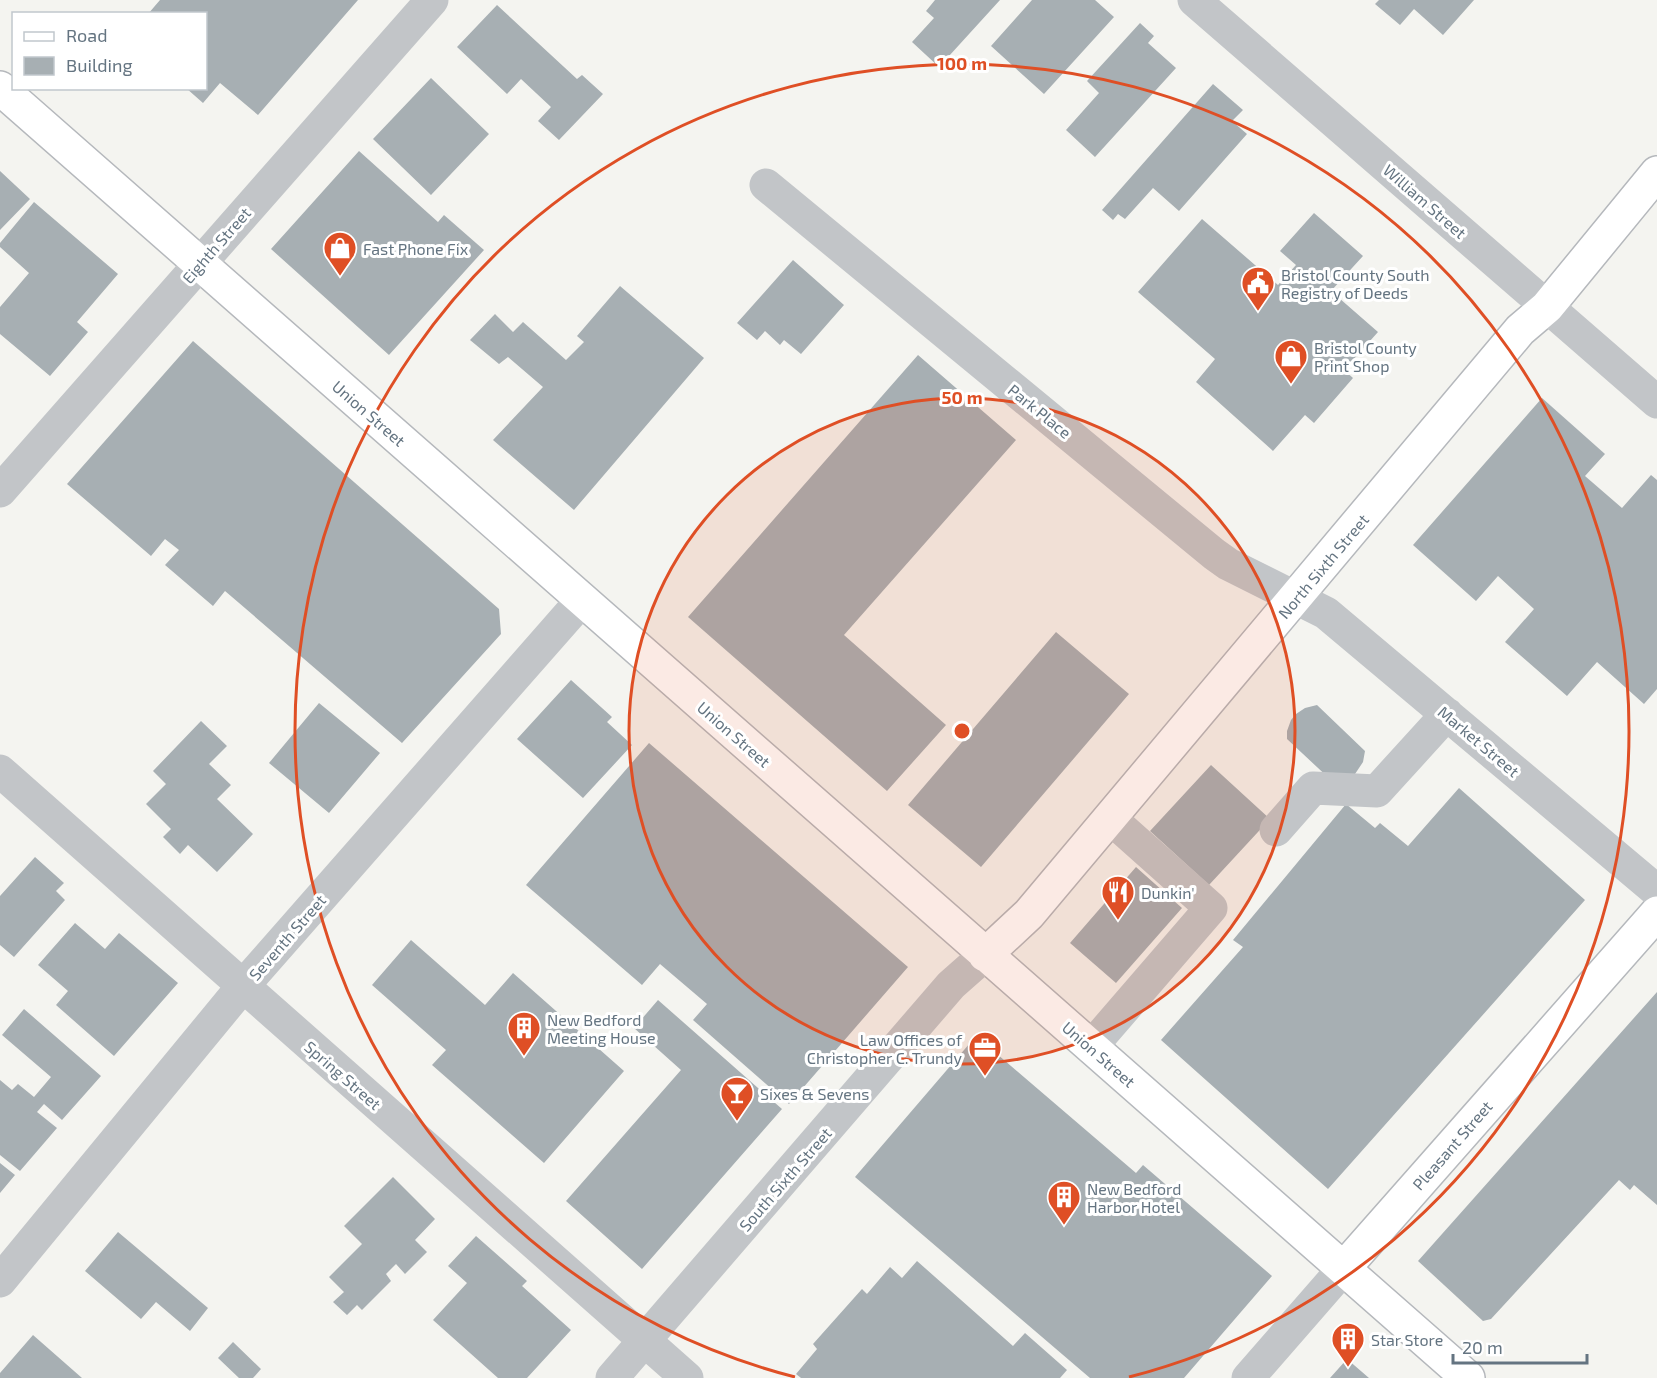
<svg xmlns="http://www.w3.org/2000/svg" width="1657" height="1378" font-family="'Exo 2',sans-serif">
<rect width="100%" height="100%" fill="#f4f4f0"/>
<path fill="#a7afb3" d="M160 0H358L258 115 220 83 203 103 186 88H206V14H148Z
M935 0H1000L939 67 912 42 934 18 926 11Z
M1032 0H1095L1114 17 1044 94 991 46Z
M1379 0H1474L1443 35 1414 9 1400 25 1375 4Z
M497 5 577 79 582 75 603 94 559 140 538 121 551 107 521 79 507 94 457 47Z
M1140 23 1154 36 1148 43 1176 68 1095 157 1066 130 1099 93 1087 81Z
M431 78 489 134 431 195 373 139Z
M1213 84 1243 110 1232 121 1247 134 1179 211 1153 188 1125 219 1118 214 1113 220 1102 210Z
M359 151 438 222 444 215 484 250 389 355 271 249Z
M0 171 30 199 0 230Z
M34 202 118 274 77 322 88 332 50 376 0 334V307L29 273 0 247V243Z
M1314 213 1363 256 1331 291 1378 332 1344 370 1353 378 1314 423 1305 415 1273 451 1196 382 1215 359 1138 292 1202 219 1278 285 1296 265 1280 251Z
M793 260 844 305 801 354 784 340 780 345 765 331 757 340 737 323Z
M620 286 704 358 574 510 493 440 543 387 508 357 499 364 470 340 495 314 513 332 523 322 566 360 584 342 577 336Z
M193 341 499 609 501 634 402 743 225 591 213 606 165 565 179 550 165 539 151 556 67 484Z
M918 355 1016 440 844 635 946 725 887 791 688 617Z
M1542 398 1605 454 1585 476 1622 508 1651 475 1657 480V689L1644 704 1597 662 1567 696 1505 642 1534 609 1498 576 1476 601 1413 545Z
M1056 632 1129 694 981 867 908 805Z
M571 680 612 717 607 722 632 745 583 798 517 739Z
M319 703 380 753 329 813 269 763Z
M1317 705 1365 751 1363 762 1355 774 1333 782 1287 739V731L1291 720 1296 714 1305 708Z
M201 721 227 746 209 764 231 785 217 799 253 834 217 872 188 845 180 854 163 837 171 829 146 804 166 784 153 771Z
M649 743 908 967 789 1104 693 1020 707 1004 660 964 642 985 526 885Z
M1211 765 1270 819 1209 885 1150 831Z
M1459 788 1585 900 1328 1189 1161 1040 1243 947 1233 940 1346 804 1375 828 1380 823 1408 846Z
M35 857 64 883 56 891 65 900 14 957 0 945V896Z
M1136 867 1182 908 1116 983 1070 943Z
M75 923 105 949 119 933 178 983 114 1056 56 1005 68 991 38 965Z
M411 940 485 1005 513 973 624 1071 544 1163 432 1065 446 1050 372 985Z
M1657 992V1205L1634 1185 1630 1190 1619 1180 1491 1319 1483 1321 1418 1261Z
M658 1000 782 1109 642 1269 566 1201 681 1070 634 1028Z
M24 1009 101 1076 62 1120 44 1104 37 1112 57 1128 20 1171 0 1155V1080L12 1090 18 1084 34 1097 51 1077 2 1035Z
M976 1036 1136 1173 1143 1165 1272 1276 1184 1378H1090L855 1177Z
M0 1163 15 1175 0 1193Z
M393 1177 435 1219 415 1240 427 1252 405 1274 396 1264 386 1274 391 1281 362 1310 357 1305 347 1315 333 1302 344 1292 329 1277 362 1244 344 1226Z
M118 1232 208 1308 190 1331 156 1302 141 1319 85 1271Z
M476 1236 527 1281 522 1286 571 1330 527 1378H498L433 1320 467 1283 448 1266Z
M917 1261 1013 1346 1025 1333 1067 1370 1060 1378H801L796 1374 817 1349 813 1344 862 1289 867 1294 890 1267 902 1278Z
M33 1335 82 1378H0V1373Z
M233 1342 261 1369 253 1378H239L218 1358Z
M1347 1359 1369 1378H1330Z"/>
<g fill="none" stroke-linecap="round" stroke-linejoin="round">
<g stroke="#b5b8bc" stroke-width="36">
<path id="major" d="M0 88 1468 1378
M985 955 1029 914 1520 330 1547 307 1657 173
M1344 1268 1657 913"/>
</g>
<path stroke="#c2c5c8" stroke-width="33" d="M1194 0 1657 402
M766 185 1214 554 1228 564 1326 613 1657 891
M0 491 432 0
M0 771 687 1378
M1276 830 1313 788 1377 791 1447 714
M1091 1047 1211 908 1110 818
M0 1281 243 986 582 600
M612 1378 951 985 985 955
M1248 1378 1344 1268"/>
<use href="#major" stroke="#fff" stroke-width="33"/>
</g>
<circle cx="962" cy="731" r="333" fill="#df4f25" fill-opacity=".12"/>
<g fill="none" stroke="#df4f25" stroke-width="3">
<circle cx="962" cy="731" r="333"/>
<path d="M795 1377A667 667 0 1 1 1129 1377"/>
</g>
<defs>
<g id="shop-pin" transform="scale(1.725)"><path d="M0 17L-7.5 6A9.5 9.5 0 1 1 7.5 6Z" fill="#df4f25" stroke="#fff"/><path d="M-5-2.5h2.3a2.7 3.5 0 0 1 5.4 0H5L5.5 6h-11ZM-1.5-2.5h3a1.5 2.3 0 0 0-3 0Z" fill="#fff"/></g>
<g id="civic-pin" transform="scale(1.725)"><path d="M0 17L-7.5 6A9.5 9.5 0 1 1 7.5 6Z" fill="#df4f25" stroke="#fff"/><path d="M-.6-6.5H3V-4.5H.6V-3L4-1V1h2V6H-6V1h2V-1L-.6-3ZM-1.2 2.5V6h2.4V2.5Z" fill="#fff"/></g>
<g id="restaurant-pin" transform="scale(1.725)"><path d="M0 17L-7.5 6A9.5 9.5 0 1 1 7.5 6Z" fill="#df4f25" stroke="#fff"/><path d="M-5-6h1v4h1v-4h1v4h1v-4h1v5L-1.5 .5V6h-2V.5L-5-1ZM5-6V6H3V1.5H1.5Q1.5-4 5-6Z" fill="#fff"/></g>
<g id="building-pin" transform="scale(1.725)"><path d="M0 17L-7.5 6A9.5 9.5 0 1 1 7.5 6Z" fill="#df4f25" stroke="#fff"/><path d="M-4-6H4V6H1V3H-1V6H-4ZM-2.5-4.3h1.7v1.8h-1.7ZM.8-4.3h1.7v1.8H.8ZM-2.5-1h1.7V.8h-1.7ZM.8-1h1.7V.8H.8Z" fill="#fff"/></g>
<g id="office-pin" transform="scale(1.725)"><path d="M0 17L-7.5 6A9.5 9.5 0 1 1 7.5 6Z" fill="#df4f25" stroke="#fff"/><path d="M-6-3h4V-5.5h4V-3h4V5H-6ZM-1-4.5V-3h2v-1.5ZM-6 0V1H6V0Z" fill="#fff"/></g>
<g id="bar-pin" transform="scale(1.725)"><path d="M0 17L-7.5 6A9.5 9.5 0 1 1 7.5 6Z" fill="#df4f25" stroke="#fff"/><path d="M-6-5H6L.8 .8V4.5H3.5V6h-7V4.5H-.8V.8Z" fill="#fff"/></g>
</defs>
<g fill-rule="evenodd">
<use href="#shop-pin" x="340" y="248"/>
<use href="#civic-pin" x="1258" y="283"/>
<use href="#shop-pin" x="1291" y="356"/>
<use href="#restaurant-pin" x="1118" y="892"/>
<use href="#building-pin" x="524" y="1028"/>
<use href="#office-pin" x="985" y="1048"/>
<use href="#bar-pin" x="737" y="1093"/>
<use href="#building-pin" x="1064" y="1197"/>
<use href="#building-pin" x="1348" y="1339"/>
</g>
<g text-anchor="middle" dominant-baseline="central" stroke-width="6" stroke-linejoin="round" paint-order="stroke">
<g font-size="16" fill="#647481" stroke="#fff">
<text transform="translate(1425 201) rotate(41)">William Street</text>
<text transform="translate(216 245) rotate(-49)">Eighth Street</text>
<text transform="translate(1040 411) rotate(39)">Park Place</text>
<text transform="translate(369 413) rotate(41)">Union Street</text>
<text transform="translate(1323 566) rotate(-50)">North Sixth Street</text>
<text transform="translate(734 734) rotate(41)">Union Street</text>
<text transform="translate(1479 741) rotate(40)">Market Street</text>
<text transform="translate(287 937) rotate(-49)">Seventh Street</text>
<text transform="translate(1099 1054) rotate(41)">Union Street</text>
<text transform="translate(343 1075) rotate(41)">Spring Street</text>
<text transform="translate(1452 1145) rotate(-49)">Pleasant Street</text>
<text transform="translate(785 1179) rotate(-49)">South Sixth Street</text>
</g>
<g font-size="16" fill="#647481" stroke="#fff" text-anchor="start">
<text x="363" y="248">Fast Phone Fix</text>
<text x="1281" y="274">Bristol County South<tspan x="1281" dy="18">Registry of Deeds</tspan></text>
<text x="1314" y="347">Bristol County<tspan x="1314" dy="18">Print Shop</tspan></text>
<text x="1141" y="892">Dunkin'</text>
<text x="547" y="1019">New Bedford<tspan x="547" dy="18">Meeting House</tspan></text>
<text x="962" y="1039" text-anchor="end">Law Offices of<tspan x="962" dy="18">Christopher C. Trundy</tspan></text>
<text x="760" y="1093">Sixes &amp; Sevens</text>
<text x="1087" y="1188">New Bedford<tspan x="1087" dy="18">Harbor Hotel</tspan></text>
<text x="1371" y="1339">Star Store</text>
</g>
</g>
<circle cx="962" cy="731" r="9" fill="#df4f25" stroke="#fff" stroke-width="3"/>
<g font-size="18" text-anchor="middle" font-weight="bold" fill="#df4f25" stroke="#fff" stroke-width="6" stroke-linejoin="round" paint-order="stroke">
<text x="962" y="70">100 m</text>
<text x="962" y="404">50 m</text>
</g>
<rect x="12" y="12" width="195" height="78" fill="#ffffff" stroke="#c1c7cd" stroke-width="1.5"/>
<rect x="24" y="32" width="30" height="9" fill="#ffffff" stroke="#c1c7cd" stroke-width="1.5"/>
<text x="66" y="42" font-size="18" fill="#647481">Road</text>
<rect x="24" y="57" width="30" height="18" fill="#a7afb3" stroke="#c1c7cd" stroke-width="1.5"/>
<text x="66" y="72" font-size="18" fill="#647481">Building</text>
<path d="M1453 1354v9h134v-9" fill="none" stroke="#647481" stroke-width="3"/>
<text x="1462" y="1354" font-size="18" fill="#647481" stroke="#ffffff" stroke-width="4.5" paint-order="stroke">20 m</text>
</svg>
